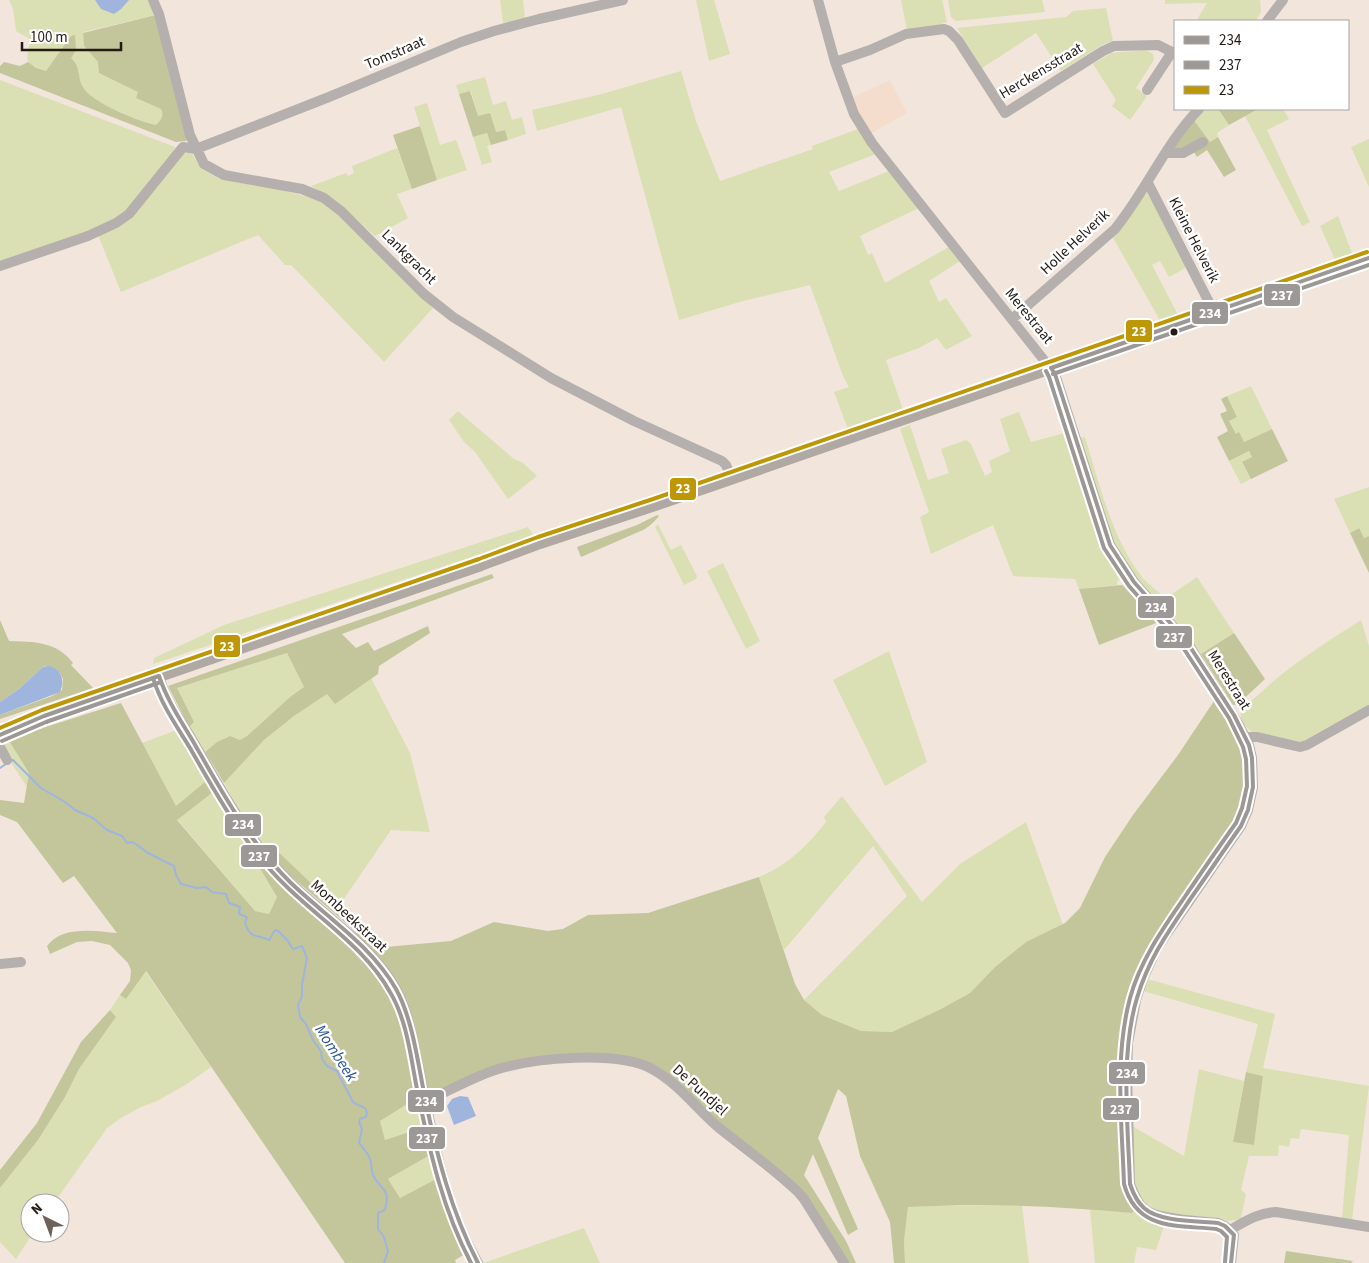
<svg xmlns="http://www.w3.org/2000/svg" width="1369" height="1263" font-family="'Source Sans 3',sans-serif">
<rect width="100%" height="100%" fill="#f2e5dc"/>
<path fill="#f4ddcd" d="M890 80 907 113 870 134 851 98Z"/>
<path fill="#dae0b3" d="M9 0H149L156 15 83 32 84 46 98 62 139 92 136 98 161 109C164 116 162 119 156 125 140 122 90 102 83 87 77 77 81 66 71 58L75 35 71 37 46 71C24 69 25 57 31 40L16 31 13 9Z
M500 0H523L525 18 503 23Z
M696 0H714L730 54 709 61Z
M901 0H942L947 22 943 23 942 26 907 30Z
M948 0H1042L1045 12 956 21 951 17Z
M1165 0H1260L1261 12 1256 21H1196L1207 3 1165 4Z
M1106 8 1113 41 1102 45 1061 71 1036 33 982 68 957 28 1066 17 1073 11Z
M1146 50 1153 54 1154 60 1136 88 1147 96 1130 120 1112 106 1116 100 1093 64 1111 53Z
M681 71 696 121 720 181 813 149 812 146 858 129 876 154 829 172 839 191 889 171 919 208 860 236 868 255 872 253 885 283 949 247 960 261 929 281 939 302 946 298 972 336 946 350 937 338 919 348 886 360 903 410 848 429 834 392 849 387 843 376 810 285 743 301 679 320 621 107 537 131 532 110 602 94Z
M485 77 493 105 506 101 512 120 522 117 526 134 508 140 505 130 496 132 478 117 471 91 459 94 456 85Z
M0 80 175 147 173 156 127 212 103 227 0 263Z
M427 103 440 145 456 140 467 170 437 180 414 107Z
M1202 109H1218L1229 125 1217 133 1218 137 1210 142 1193 119Z
M1258 109H1283L1289 119 1267 130 1310 222 1302 226 1245 116Z
M487 133 491 145 487 146 492 162 482 165 473 137Z
M1369 139V187L1351 147Z
M397 148 412 189 397 194 408 218 375 236 335 200 311 186 346 173 348 176 354 173 352 166Z
M185 152 192 154 202 169 218 178 290 192 312 198 331 207 433 308 384 362 303 277 291 265H285L258 235 121 292 98 235 105 232Z
M1144 193H1147L1189 266 1169 277 1160 261 1152 265 1178 315 1161 322 1112 236Z
M1338 216 1353 256 1336 262 1320 226Z
M1251 386 1272 429 1244 442 1236 434 1229 421 1237 416 1227 396Z
M458 411 514 459 523 463 537 476 508 499 475 452 464 442 449 420Z
M1019 412 1031 442 1068 432 1103 538 1122 575 1121 579 1117 581V585L1079 589 1075 579 1013 576 993 525 931 554 920 517 929 512 900 429 910 425 928 480 949 473 941 449 966 440 971 444 985 476 992 472 989 461 1010 451 1000 419Z
M1085 437C1099 482 1112 540 1143 578 1149 585 1159 592 1166 598L1197 577 1234 633 1201 654 1181 628 1131 572 1110 535 1079 438Z
M1249 451 1252 457 1242 463 1251 479 1241 484 1229 461Z
M1369 487V536L1364 538 1358 528 1350 533 1334 499Z
M658 524 671 550 681 545 697 576 696 579 684 585 655 527Z
M528 527 534 536 153 664 154 658 224 625Z
M723 563 760 641 746 649 707 571Z
M1361 620 1369 646V706L1301 743 1252 732C1247 728 1239 720 1241 713 1243 706 1252 700 1257 696 1288 666 1324 644 1361 620Z
M889 651 927 762 885 786 833 680Z
M287 653 304 687 290 697 247 736 240 740 229 736 217 742 205 752 189 727 177 688Z
M371 678 410 753 430 832 391 830 337 909 271 846 266 849 247 825 224 783 264 740 294 716 327 694 335 703Z
M182 728 211 777 176 806 142 743Z
M8 739 30 772 27 787 6 755 1 741Z
M217 789 264 858 258 865 277 897 269 914 255 911 177 819Z
M842 796 922 902 960 864 1026 822 1063 925 1026 942 995 967 970 993 941 1009 892 1032 861 1031 822 1015 804 1000 907 896 873 846 784 950 759 877C788 865 807 846 826 822L824 817Z
M145 971 211 1067 187 1084 157 1101 141 1107 121 1118 107 1128 54 1203H30V1233H33L16 1259 0 1242V1188L38 1140 65 1097 79 1069 116 1017 110 1010 120 995 126 999Z
M1147 979 1275 1014 1263 1068 1369 1086 1352 1220 1342 1218 1349 1135 1301 1129 1299 1139 1291 1138 1289 1147 1279 1145 1278 1156H1249L1241 1190 1246 1194 1241 1218C1230 1224 1211 1218 1199 1217 1185 1215 1168 1216 1154 1210 1126 1199 1133 1150 1132 1126L1184 1156 1199 1069 1244 1081 1233 1142 1254 1145 1263 1076 1246 1072 1258 1024 1143 991Z
M420 1096 427 1126 385 1140 380 1121Z
M432 1154 440 1177 400 1198 388 1179Z
M925 1206H1022L1029 1263H905L904 1241 908 1207Z
M1137 1208 1153 1218 1165 1223 1156 1250 1137 1247 1134 1263H1095L1090 1209 1132 1213Z
M584 1228 600 1263H483Z"/>
<path fill="#c2c69a" d="M156 15 188 139 186 141 176 142 0 73V66L4 62 20 66 28 62 36 68 46 71 71 36 75 35 76 50 71 58C81 66 77 77 83 87 90 102 140 122 156 125 162 119 164 116 161 109L136 98 138 92 99 73 98 62 84 46 83 33Z
M470 91 478 116 490 113 496 132 505 130 508 140 491 145 487 133 473 137 459 94Z
M1218 109H1258L1229 125Z
M1193 119 1210 142 1218 137 1236 170 1224 177 1207 150 1197 157 1190 146 1185 149H1169Z
M420 126 437 180 412 189 393 135Z
M1227 396 1237 417 1229 421 1236 434 1239 432 1244 442 1272 429 1288 461 1251 479 1242 462 1252 457 1249 451 1229 461 1217 437 1228 431 1220 414 1227 411 1221 399Z
M657 515 659 516C654 522 650 526 643 530L581 557 577 547 637 525Z
M1359 528 1364 538 1369 536V573L1350 533Z
M492 574 494 578 342 634 356 648 368 642 374 651 428 626 430 633 379 666 378 674 335 704 327 694 294 716 264 740 224 783 205 752 217 742 230 736 240 740 247 736 290 697 304 687 287 653 177 688 194 722 189 727 168 686Z
M1122 585 1148 603 1164 620 1099 645 1079 589Z
M0 620 9 641C33 642 57 641 73 663L71 665 93 688 0 719V715L52 696 62 690 63 679 60 673 45 666 43 667 19 689 0 702Z
M1234 633 1265 679 1237 705H1233L1201 654Z
M1218 695 1246 746 1250 787 1244 808 1235 824 1209 867 1150 950 1136 986 1125 1022 1122 1074 1126 1186 1137 1208 1132 1213C1058 1206 983 1203 908 1207L904 1241 905 1263H894L890 1222 860 1156 846 1096 838 1089 818 1138 858 1229 848 1235 813 1154 804 1175 846 1241 856 1263H847L811 1203 709 1116 633 1059 529 1060 427 1096 415 1040 374 953 348 925 286 872 266 849 271 845 337 908 341 905 386 947 451 941 494 922 548 931 563 929 588 915 648 913 759 877 795 984 804 1000 822 1015 861 1031 892 1032 941 1009 970 993 995 967 1026 942 1065 923 1080 908 1105 857 1133 815 1178 755Z
M121 703 176 806 211 777 217 789 177 820 255 911 269 914 277 897 258 865 264 858 367 954 394 994 403 1016 420 1096 380 1121 385 1140 427 1126 432 1154 388 1179 400 1198 440 1177 453 1221 467 1253 455 1260 456 1263H345L146 971 126 999 120 995 130 981 131 970 128 963 110 945 92 941 77 942 50 954 47 946C62 925 96 931 117 933L74 876 63 883 17 822 0 815V800L24 803 29 773 8 739Z
M110 1010 116 1017 79 1069 65 1097 38 1140 0 1188V1170L37 1123 81 1042Z
M1246 1072 1263 1076 1254 1145 1233 1142Z
M1286 1251 1353 1261 1351 1263H1284Z"/>
<path fill="#9fb5de" d="M95 0H129L121 9 114 14 101 9Z
M49 666C62 670 65 680 60 692L0 715V702L19 689 43 667Z
M460 1096 468 1097 476 1116 454 1125 447 1106 452 1099Z"/>
<g fill="none" stroke-linecap="round" stroke-linejoin="round">
<path stroke="#9fb5de" stroke-width="2" d="M11 761 13 760 41 788 65 802 75 810 93 818 107 830 122 836 127 843 133 842 148 853 174 866 176 875 181 884 197 888 206 887 212 892 226 894 229 903 240 907 239 914 247 917 245 923C251 941 257 933 269 940L275 930 278 931 288 941 292 948 294 949 302 946 307 958 302 985V996L298 1005 300 1017 306 1024 313 1040 321 1051 322 1059 327 1066 337 1071 353 1102C358 1107 370 1105 366 1117L360 1119 359 1122 362 1129 359 1143C363 1148 368 1153 370 1159 372 1165 371 1170 373 1175 380 1191 391 1186 385 1210L378 1213V1229L384 1237 388 1251 384 1263
M0 768 6 764"/>
<path stroke="#b5b0ad" stroke-width="10" d="M153 0 159 14 190 135 204 164 224 175 302 189 324 198 341 211 424 294 453 317 551 378 634 421 722 461 726 465 732 479
M818 0 835 62 854 114 872 143 1055 374 1110 545 1134 582 1187 642 1239 725 1249 745 1252 758 1253 787 1248 810 1241 826 1232 839 1157 948 1143 979 1136 1000 1128 1043 1127 1073 1130 1184C1134 1194 1138 1205 1147 1211 1160 1220 1201 1221 1218 1223L1225 1226 1234 1235 1231 1263
M1267 21 1283 0
M835 62 870 50 906 34 944 29 949 31 958 40 1005 113 1103 51 1114 46 1158 45 1172 52 1147 90
M1166 153H1183L1203 142
M1148 183 1214 312
M0 266 88 236 116 223 129 214 183 147 196 149 329 97 461 42 494 31 539 19 623 0
M1012 319 1115 229C1146 191 1165 144 1199 109
M159 676C165 700 182 722 194 743 223 793 249 842 290 882 326 917 371 945 396 989 409 1012 413 1044 419 1069 433 1135 443 1203 478 1263
M1246 737H1257L1300 747 1307 745 1369 710
M0 747 7 760
M0 964 21 962
M426 1101C449 1091 471 1078 495 1070 533 1058 617 1050 652 1069 678 1083 696 1108 718 1127 744 1148 773 1168 798 1192L804 1199 844 1263
M1230 1230C1246 1221 1258 1213 1276 1212L1369 1227"/>
<path stroke="#b0a9a3" stroke-width="12" d="M0 735 44 716 481 565 540 543 658 504 1369 258"/>
<g stroke="#fff" stroke-width="8">
<path id="bus-1" d="M1051 368 1055 374 1110 545 1134 582 1187 642 1234 715 1249 745 1252 758 1253 787 1248 810 1241 826C1224 850 1208 874 1191 898 1168 932 1149 958 1137 998 1120 1054 1128 1125 1130 1184 1133 1193 1137 1202 1144 1208 1159 1222 1198 1221 1218 1223L1225 1226 1234 1235 1231 1263
M1051 368 1369 258
M159 676C167 700 181 721 194 743 222 792 249 842 290 882 326 917 371 945 396 989 413 1020 418 1064 425 1098 437 1156 451 1211 478 1263
M0 735 44 716 159 676"/>
</g>
<g stroke="#fff" stroke-width="8">
<path id="bus-2" d="M1046 371 1049 377 1104 548 1129 586 1182 646 1229 718 1243 747 1246 759 1247 786 1242 808 1236 823C1218 848 1201 873 1184 898 1162 930 1140 961 1130 998 1114 1058 1122 1123 1124 1184 1137 1231 1177 1225 1216 1229L1221 1231 1227 1237 1225 1262
M1053 374 1369 265
M153 678C161 704 176 725 190 748 218 797 246 848 287 887 322 921 366 949 390 992 408 1022 411 1061 418 1094 430 1153 443 1210 471 1263
M2 741 46 722 161 682"/>
</g>
<g stroke="#fff" stroke-width="8">
<path id="bus-3" d="M0 728 42 710 479 559 538 537 656 498 1367 252"/>
</g>
<use href="#bus-1" stroke="#9c9896" stroke-width="4"/>
<use href="#bus-2" stroke="#9c9896" stroke-width="4"/>
<use href="#bus-3" stroke="#bd9706" stroke-width="4"/>
</g>
<circle fill="#241b15" stroke="#fff" stroke-width="2" cx="1174" cy="332" r="4.5"/>
<g text-anchor="middle" dominant-baseline="central" stroke-width="5" stroke-linejoin="round" paint-order="stroke">
<g font-size="15" fill="#241b15" stroke="#fff">
<text transform="translate(395 53) rotate(-23)">Tomstraat</text>
<text transform="translate(1041 71) rotate(-31)">Herckensstraat</text>
<text transform="translate(1194 240) rotate(63)">Kleine Helverik</text>
<text transform="translate(1075 242) rotate(-43)">Holle Helverik</text>
<text transform="translate(409 257) rotate(45)">Lankgracht</text>
<text transform="translate(1029 316) rotate(51)">Merestraat</text>
<text transform="translate(1229 680) rotate(58)">Merestraat</text>
<text transform="translate(349 916) rotate(43)">Mombeekstraat</text>
<text transform="translate(700 1090) rotate(42)">De Pundjel</text>
</g>
<g font-size="16" font-style="italic" fill="#29539e" stroke="#fff">
<text transform="translate(336 1053) rotate(57)">Mombeek</text>
</g>
</g>
<g stroke="#fff" stroke-width="2">
<rect x="1263" y="283" width="38" height="24" rx="5" fill="#9c9896"/>
<rect x="1191" y="301" width="38" height="24" rx="5" fill="#9c9896"/>
<rect x="1125" y="319" width="28" height="24" rx="5" fill="#bd9706"/>
<rect x="669" y="477" width="28" height="24" rx="5" fill="#bd9706"/>
<rect x="1137" y="595" width="38" height="24" rx="5" fill="#9c9896"/>
<rect x="1155" y="625" width="38" height="24" rx="5" fill="#9c9896"/>
<rect x="213" y="634" width="28" height="24" rx="5" fill="#bd9706"/>
<rect x="224" y="813" width="38" height="24" rx="5" fill="#9c9896"/>
<rect x="240" y="844" width="38" height="24" rx="5" fill="#9c9896"/>
<rect x="1108" y="1061" width="38" height="24" rx="5" fill="#9c9896"/>
<rect x="407" y="1089" width="38" height="24" rx="5" fill="#9c9896"/>
<rect x="1102" y="1097" width="38" height="24" rx="5" fill="#9c9896"/>
<rect x="408" y="1126" width="38" height="24" rx="5" fill="#9c9896"/>
</g>
<g font-size="14" text-anchor="middle" font-weight="bold" fill="#fff">
<text x="1282" y="300">237</text>
<text x="1210" y="318">234</text>
<text x="1139" y="336">23</text>
<text x="683" y="493">23</text>
<text x="1156" y="612">234</text>
<text x="1174" y="642">237</text>
<text x="227" y="651">23</text>
<text x="243" y="829">234</text>
<text x="259" y="861">237</text>
<text x="1127" y="1078">234</text>
<text x="426" y="1106">234</text>
<text x="1121" y="1114">237</text>
<text x="427" y="1143">237</text>
</g>
<rect x="1174" y="20" width="175" height="90" fill="#ffffff" stroke="#a7a4a1"/>
<rect x="1184" y="36" width="25" height="8" fill="#9c9896" stroke="#a7a4a1"/>
<text x="1219" y="45" font-size="15" fill="#241b15">234</text>
<rect x="1184" y="61" width="25" height="8" fill="#9c9896" stroke="#a7a4a1"/>
<text x="1219" y="70" font-size="15" fill="#241b15">237</text>
<rect x="1184" y="86" width="25" height="8" fill="#bd9706" stroke="#a7a4a1"/>
<text x="1219" y="95" font-size="15" fill="#241b15">23</text>
<g transform="translate(45 1218) rotate(318)"><circle r="24" fill="#ffffff" stroke="#a7a4a1"/>
<path d="M0-4L9 19L0 12L-9 19Z" fill="#6c625b"/>
<text y="-8" font-size="14" font-weight="bold" text-anchor="middle" fill="#241b15">N</text>
</g>
<path d="M22 42v8h99v-8" fill="none" stroke="#241b15" stroke-width="2.5"/>
<text x="30" y="42" font-size="15" fill="#241b15" stroke="#ffffff" stroke-width="4" paint-order="stroke">100 m</text>
</svg>
